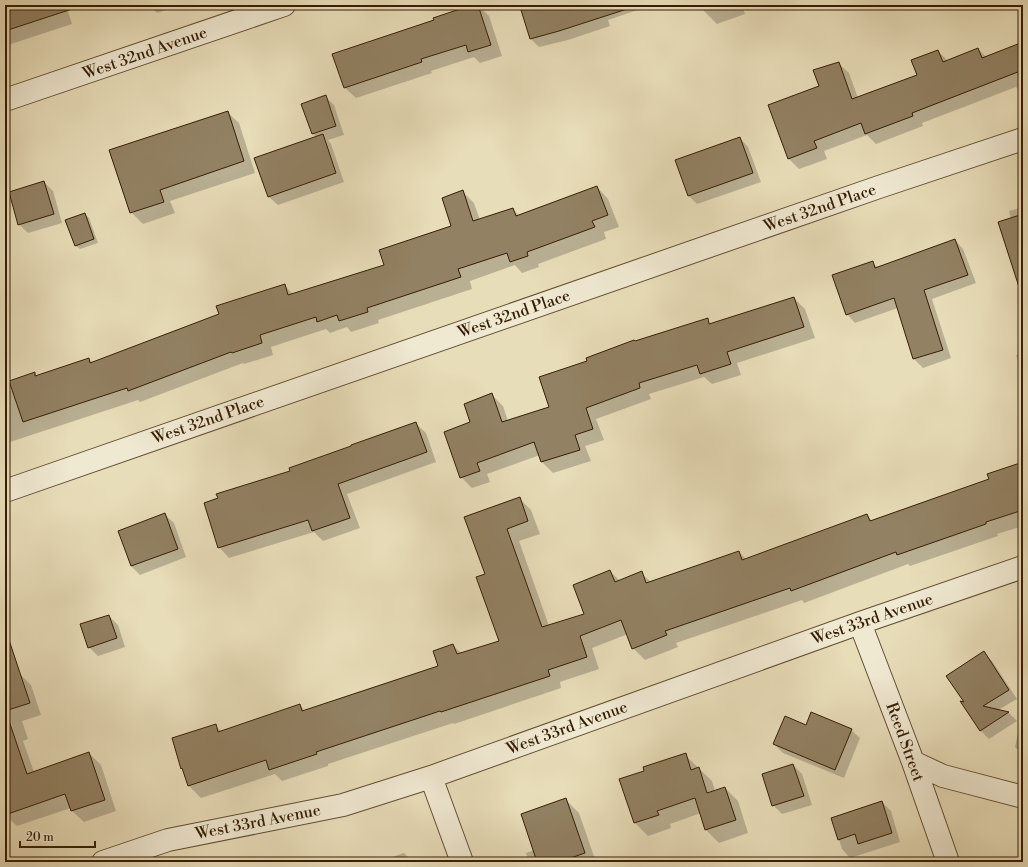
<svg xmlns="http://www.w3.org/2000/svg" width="1028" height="867" font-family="'Libre Bodoni',serif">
<rect width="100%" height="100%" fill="#e8ddb9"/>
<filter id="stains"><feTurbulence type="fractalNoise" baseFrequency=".005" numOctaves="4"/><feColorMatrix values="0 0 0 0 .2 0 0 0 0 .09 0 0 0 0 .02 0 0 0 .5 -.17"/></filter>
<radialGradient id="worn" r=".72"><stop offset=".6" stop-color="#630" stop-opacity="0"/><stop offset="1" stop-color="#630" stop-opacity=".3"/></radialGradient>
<path fill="#0003" d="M5 5H66L72 24 5 46Z
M149 5H181L157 13Z
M475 5H478L489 16 502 56 480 63 474 57 431 71 432 73 356 98 344 87 435 20Z
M541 5H652L608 20 610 26 568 40 539 47 530 38Z
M702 5H742L745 14 717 24 704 11Z
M1023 44V94L1016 87 922 123 923 126 876 144 867 135 824 151 827 159 799 169 789 159 820 87 838 63 849 73 858 98 918 75 938 51 948 61 978 49 986 57Z
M325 96 334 105 344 135 328 140 331 144 344 182 278 205 269 197 255 159 316 137 312 133Z
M227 112 239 123 255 173 170 201 175 213 143 224 131 212Z
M740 138 748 147 761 182 697 204 689 196Z
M44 182 53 191 62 223 28 233 19 224Z
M597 187 608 199 619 227 604 232 606 239 538 264 539 267 522 273 515 265 470 281 472 289 378 320 379 323 351 332 347 327 330 333 326 329 271 347 273 355 244 364 243 363 140 402 138 400 7 443 8 446 5 447V392L13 390 34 373 37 376 89 359 93 363 221 315 284 285 294 295 385 266 453 227 463 192 474 203 480 220 513 209 519 216Z
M1023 207V265L1009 211Z
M84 214 89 218 98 243 80 249 75 245Z
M955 240 963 249 976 283 932 299 951 358 923 368 914 359 898 308 855 323 847 314 872 262 878 268Z
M794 298 805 309 815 338 737 363 741 375 712 384 704 377 649 394 651 399 596 419 604 440 585 446 591 461 553 473 542 462 540 455 487 474 490 482 472 488 461 477 472 423 492 395 503 406 508 421 550 407 588 362 635 342 707 320 712 324Z
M1023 353V375L1016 355Z
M415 423 426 433 436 462 347 494 360 528 323 541 314 532 229 558 219 547 292 472 352 447Z
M1023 463V526L997 534 998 536 910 566 908 564 804 603 802 600 676 643 678 647 645 660 633 648 628 634 592 648 599 669 560 682 561 688 454 724 453 723 328 764V766L282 781 275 774 201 798 189 786 184 770 215 725 222 732 300 705 305 711 439 666 453 645 462 654 500 641 487 575 519 498 531 510 540 534 519 541 549 626 586 614 610 571 620 581 641 573 651 582 739 552 746 559 867 515 872 521 990 480Z
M165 515 174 523 186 557 140 575 131 566Z
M109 616 118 625 125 647 98 656 89 647Z
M983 652 992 661 1017 699 998 710 1009 713 1017 721 989 739 980 730 966 704Z
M19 673 31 685 41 715 22 721 28 739 23 741 34 772 89 753 101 765 116 811 84 822 72 811 71 808 17 826 5 815V678Z
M1022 715 1023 716V755L1015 747Z
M807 726 851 730 860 738 844 778 783 753 774 744Z
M685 755 712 781 715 791 725 788 738 801 748 833 719 843 706 830 701 813 670 824 671 828 648 836 635 823 621 780 646 771Z
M793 765 802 774 812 805 782 814 773 805Z
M566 800 579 813 596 862H529L526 853 534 850Z
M882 802 891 811 900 842 850 858 842 849 832 818Z
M404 853 413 862H377Z"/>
<path fill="#928163" stroke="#351e05" d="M5 5H72V9L5 31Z
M472 5H478L491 45 468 52 466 45 421 59 422 62 344 88 332 54 434 20 433 18Z
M538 5H626L627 9 559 31 530 39 521 10Z
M1023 42V70L912 113 913 116 865 134 861 123 814 141 817 148 788 159 768 105 819 86 813 70 839 62 852 99 917 75 911 60 938 50 943 62 978 48 982 58Z
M326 95 336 126 312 134 301 104Z
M228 111 244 161 160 190 164 202 130 213 109 150Z
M323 134 336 173 268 197 254 158Z
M740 137 753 173 688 196 675 160Z
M44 181 54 214 18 225 9 192Z
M597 186 608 215 592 221 595 227 527 252 528 256 510 262 507 253 458 269 461 277 367 308 368 312 339 321 337 315 317 322 316 317 260 335 262 343 232 353 231 352 128 391 127 388 23 422 9 381 35 372V376L89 358 90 363 219 314 216 306 285 284 288 295 384 265 379 250 451 226 442 198 463 190 473 221 513 208 516 216Z
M85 213 94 239 75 246 65 220Z
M1023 214V286L1019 287 998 222Z
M955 239 968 275 924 290 943 350 913 359 894 298 846 315 832 275 873 261 875 268Z
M794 297 804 327 727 352 731 364 700 374 697 365 639 383 640 388 586 408 593 429 575 435 580 450 541 462 534 442 477 463 480 471 460 478 444 432 470 422 464 404 492 393 502 422 549 407 539 377 587 361 586 358 634 340 635 341 708 318 709 324Z
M416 422 427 452 338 484 350 518 312 531 308 520 218 548 204 503 218 498 216 494 290 471 289 468 351 446V445Z
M1023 462V510L986 522V524L897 555 896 552 791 591 790 588 665 631 667 635 632 649 621 620 580 636 587 657 548 670 550 676 441 712 440 711 316 752 317 754 269 770 266 760 188 786 182 768 181 769 172 738 216 724 218 732 300 704 302 711 438 666 433 651 453 644 457 654 499 641 476 577 485 574 464 517 520 497 528 521 507 529 542 627 584 614 573 585 610 570 615 582 642 571 646 583 739 551 742 560 867 514 870 521 989 479 987 474Z
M165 513 178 549 131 566 118 531Z
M109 615 117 638 88 648 80 624Z
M9 640 30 703 5 711V641Z
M984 651 1009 690 983 706 1009 712 980 731 960 701 964 702 946 676Z
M811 712 852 729 835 770 773 744 785 716 806 725Z
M8 718 27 774 89 752 105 800 71 811 65 794 5 815V719Z
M686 753 691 770 699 767 707 793 725 787 736 820 705 830 695 798 657 811 659 815 634 823 619 779 644 771 643 767Z
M793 764 804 796 772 806 762 774Z
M566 798 585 853 559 862H537L521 814Z
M882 801 892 833 858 844 855 834 838 840 831 818Z"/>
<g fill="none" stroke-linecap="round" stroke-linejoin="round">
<g stroke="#624e32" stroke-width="24">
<path id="minor" d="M5 491 879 187 1023 139
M860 623 913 762 948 862
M913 762 943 776 1023 797
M431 777 462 862
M103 862 168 840 343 805 431 777 860 623 1023 567"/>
</g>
<g stroke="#624e32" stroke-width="24">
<path id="tertiary" d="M5 100 284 5"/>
</g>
<use href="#minor" stroke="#f0e9d2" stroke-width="22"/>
<use href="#tertiary" stroke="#f0e9d2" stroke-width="22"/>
</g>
<g text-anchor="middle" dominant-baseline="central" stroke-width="3" stroke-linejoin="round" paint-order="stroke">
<g font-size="16" fill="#351e05" stroke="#f0e9d2">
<text transform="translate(145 53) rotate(-19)">West 32nd Avenue</text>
<text transform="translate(820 208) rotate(-19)">West 32nd Place</text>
<text transform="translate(514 314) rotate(-19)">West 32nd Place</text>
<text transform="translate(208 420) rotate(-19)">West 32nd Place</text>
<text transform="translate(872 619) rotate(-19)">West 33rd Avenue</text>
<text transform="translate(567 728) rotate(-20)">West 33rd Avenue</text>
<text transform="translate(905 742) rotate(70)">Reed Street</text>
<text transform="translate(258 822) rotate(-11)">West 33rd Avenue</text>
</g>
</g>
<rect width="1028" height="867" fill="none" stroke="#e8ddb9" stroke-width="20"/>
<rect x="6" y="6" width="1016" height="855" fill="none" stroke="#351e05" stroke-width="2"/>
<rect x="10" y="10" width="1008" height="847" fill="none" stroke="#351e05"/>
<path d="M20 841v6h75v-6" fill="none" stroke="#351e05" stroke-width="2"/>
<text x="26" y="841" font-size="12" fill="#351e05" stroke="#f0e9d2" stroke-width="3" paint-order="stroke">20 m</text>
<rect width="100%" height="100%" filter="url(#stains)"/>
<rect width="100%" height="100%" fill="url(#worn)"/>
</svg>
